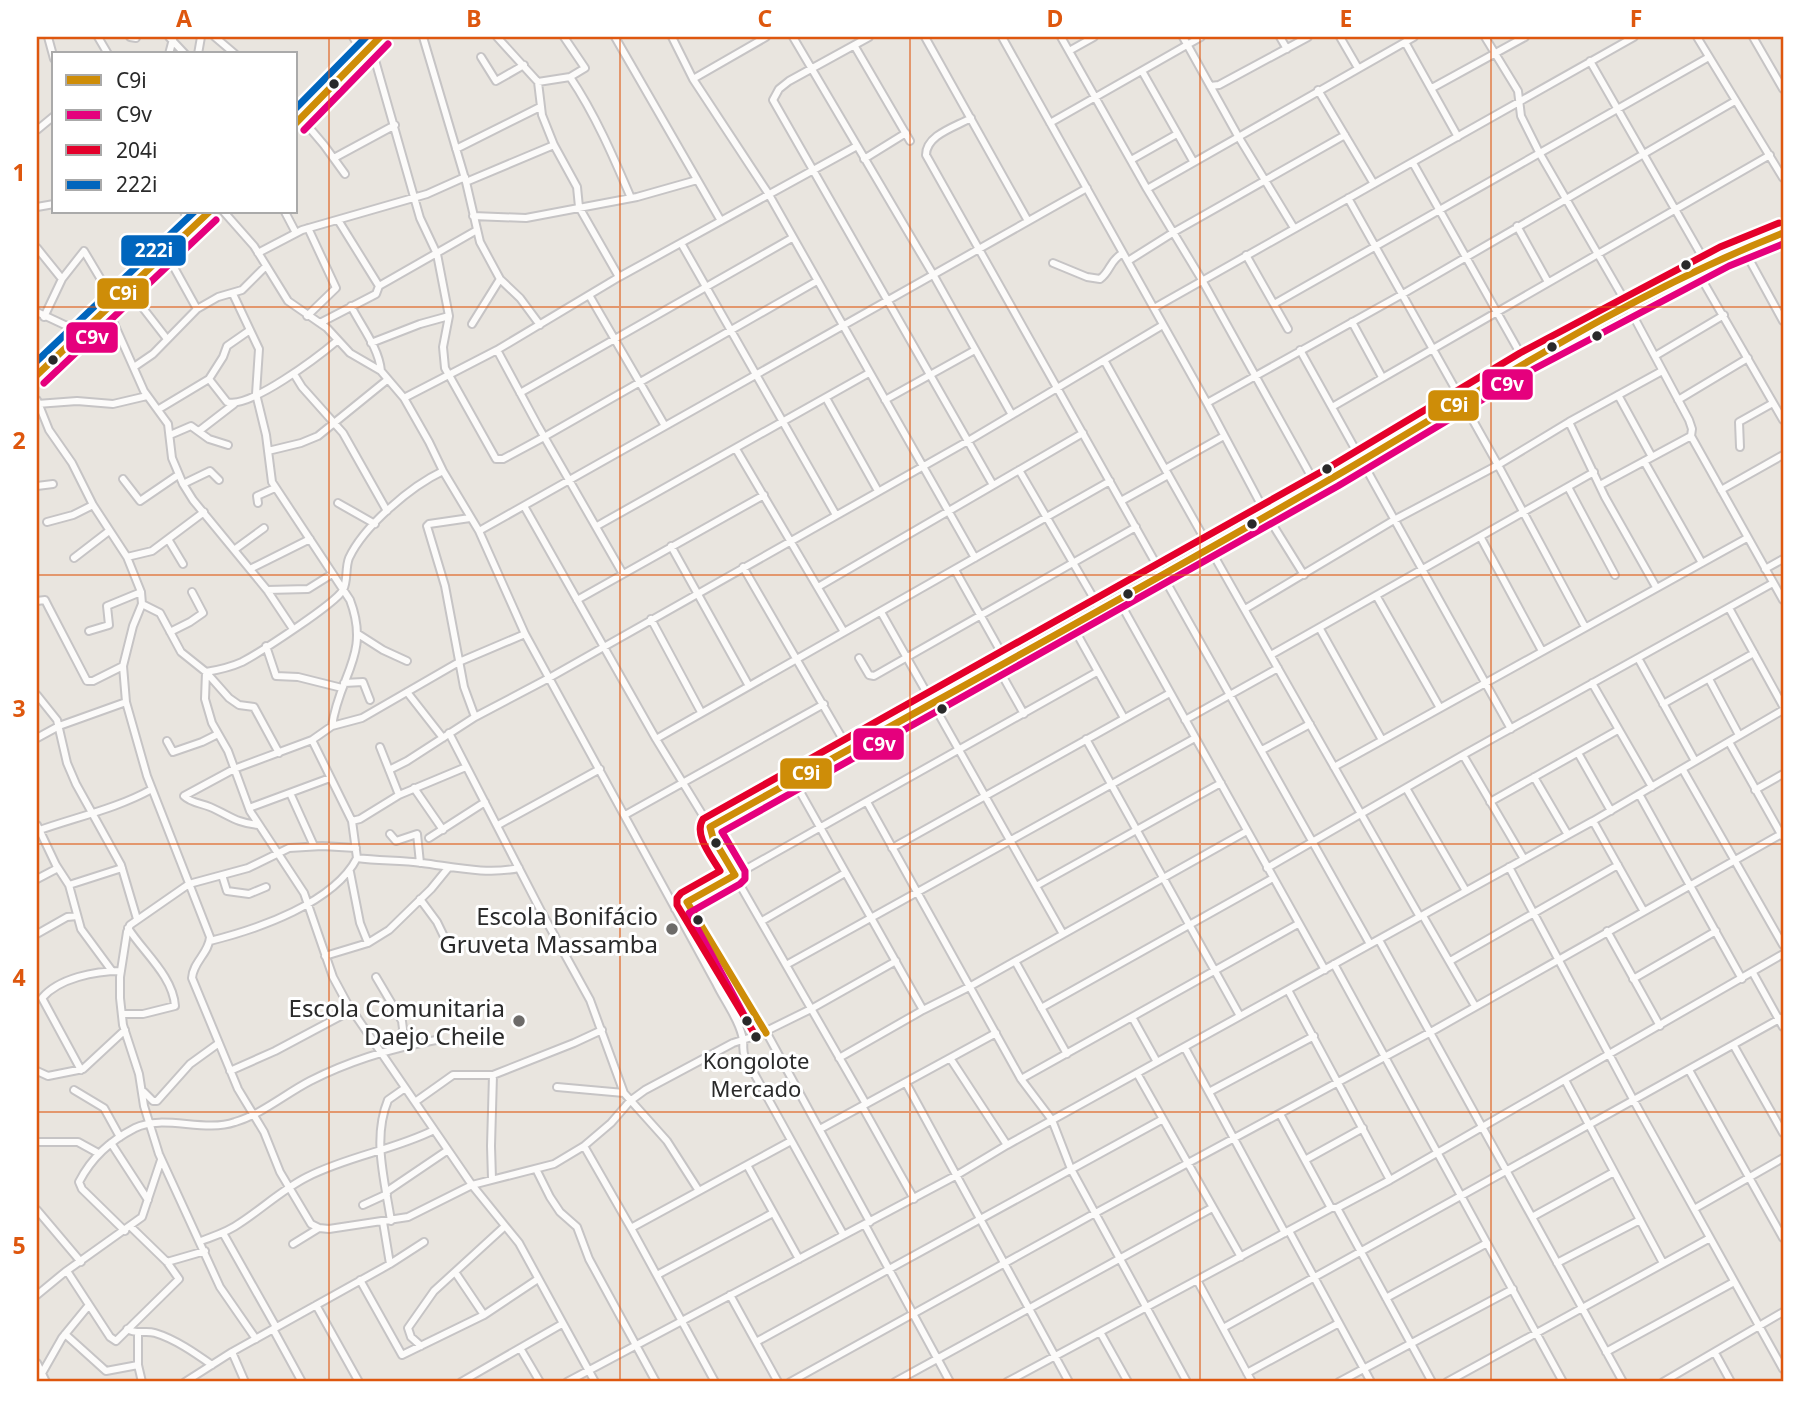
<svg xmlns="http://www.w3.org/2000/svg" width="1820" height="1419" font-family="'Noto Sans',sans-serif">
<rect width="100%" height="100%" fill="#e9e5df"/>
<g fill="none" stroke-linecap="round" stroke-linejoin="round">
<g stroke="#c6c4c5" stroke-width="10">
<path id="minor" d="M48 37 54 59
M98 37 108 54
M130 37 136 38
M169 37 185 54
M215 37 235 54
M353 37 364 54
M423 37 466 182 480 242 500 279 520 298 540 325
M497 37 538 82 542 115 554 145 577 187 579 207 619 277
M615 37 721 221
M672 37 693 79 768 193 975 558
M793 37 934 276 1012 415
M869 37 789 81 779 89 773 100 993 485
M925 37 1028 221
M1002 37 1207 403 1266 514 1304 575
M1061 37 1147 189 1202 280 1316 485
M1183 37 1238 136 1294 228
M1280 37 1287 49
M1340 37 1358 68
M1485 37 1518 91 1521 116 1540 154 1628 306 1689 420 1692 429 1691 436 1783 600
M1697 37 1783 178
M1753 37 1783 89
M1405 42 1458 137
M854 45 910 141
M371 46 420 218 437 254 449 316 443 347 445 368 496 459H503L544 437 817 281
M1069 51 1094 37
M169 54 173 39
M198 54 201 37
M481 57 496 81 524 65
M1590 61 1707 265
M1142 71 1193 161
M570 77C595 114 613 156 631 198
M693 79 766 37
M538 82 570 77 585 68 564 37
M1210 86 1219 85 1308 37
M1432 88 1525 37
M1318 90 1374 184
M296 112 324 145 345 174
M971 118C955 127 926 135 926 155L1370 944
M296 123 380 37
M1050 123 1201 37
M37 130 54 116
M456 149 540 107
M334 158 395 125
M864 159 906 133
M1131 160 1177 134
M1413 163 1525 362
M466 182 554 145
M1147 189 1414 37
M1348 198 1498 465 1585 627
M37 207 54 204
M184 212 194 224
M224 212 254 246 288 301 327 328 350 353 381 371 404 398 429 442 443 471 479 531 525 634 716 983C724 1000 740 1021 743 1040 744 1047 742 1050 745 1057L843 1234
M285 212 296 233
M473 216 526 218 637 197 697 180
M338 220 379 286
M1517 226 1548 282
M681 243 836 515
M37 248 62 279
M1743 248 1783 321
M166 253 197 309
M258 253 302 230 427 194 465 177
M1246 255 1288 329
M1128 261 1174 232 1345 135
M1053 263 1087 277 1100 279C1111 271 1109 261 1123 253
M1697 271 1783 420
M129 290 167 339
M233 294 259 349 256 394 266 435 272 482 350 600C371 655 339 675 332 726
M589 295 665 426
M1274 304 1709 57
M351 306C361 326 379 348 381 371
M1154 308 1634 37
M108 310 144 391 168 424 172 458 183 484 193 500 267 590 293 629
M37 312 67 326 85 331
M307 316 336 288 308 228
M44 317 62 279 84 251 115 303
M1352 322 1382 377
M320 323 376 294 379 286 477 230
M472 324 500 279
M371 343 420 324 449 316
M497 350 538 426 623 574
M1300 350 1511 729
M1655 356 1724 315
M1104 360C1208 547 1314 732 1420 917
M134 367 153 354 197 309 218 297 242 290 266 266
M294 374 302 387 343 433 387 511
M37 375 129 290 209 212
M209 379 227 402C250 409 319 356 338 340
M520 393 792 238
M1618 395 1652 457
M404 398 497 350 619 277 857 146
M826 398 878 491
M37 400 49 430 72 463 93 505 127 557 141 592 142 604 133 626 123 666 126 702 147 776 210 937C209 953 193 962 192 978L238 1089 264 1132 280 1172 311 1224 319 1228 329 1229 408 1217 472 1185 554 1164 584 1146 611 1123 630 1101 645 1090 733 1043 758 1035 811 1009 896 961
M885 400 975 350
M1678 400 1748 358
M1207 403 1401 295 1735 101
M37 404 77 401 113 404 147 396
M1332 407 1770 155
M159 409 209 379 223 357 227 346 250 330
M1569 422 1605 497 1656 587
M199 431 234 404
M170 435 191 426 209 439 228 445
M1740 447 1739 422 1773 403
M736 449 844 632
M268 451 301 443 318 436 387 380
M1644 461 1702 563
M1165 469 1224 436
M1019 470 1100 609
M443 471C411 486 364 526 349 558 345 568 348 581 343 590 335 604 259 653 242 662 231 667 218 670 206 672L205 699 212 723 228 751 250 811 304 893 333 977 347 1003 472 1185 519 1243 595 1382
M123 479 140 501 178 475
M183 484 210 471 219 480
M1600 485 1691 436
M37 486 53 484
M1568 487 1615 575
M1721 490 1783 455
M1121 501 1168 475
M258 503 257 496 275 488
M338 503 375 524
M524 506 656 739 710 827 713 838 866 1104
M470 518 429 524 427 526 445 586 464 687 475 717
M47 522 73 515 93 505
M597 526 869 373
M479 531 1087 188
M1481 538 1542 651
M168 539 183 564
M671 546 749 686
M234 550 264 528
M127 557 152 551 204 512
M74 558 109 531
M743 567 849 750
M250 569 310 539
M1765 569 1783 559
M955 570 1006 661
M818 587 1083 433
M267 590 308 589 332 574
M1377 597 1440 708
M1118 599 1325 970
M577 600 764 495
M37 601 45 600 48 606 87 681H93L123 666
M142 604 160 613 181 652 206 672 229 698 239 705 254 707 279 753
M1729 608 1783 706
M1245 609 1394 520 1498 465 1569 422 1662 371
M881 612 1063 934
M651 619 701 712
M1072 625 1124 718
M1320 629 1382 740
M89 631 109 625 107 606 141 592
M170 632 190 622 203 613 192 592
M358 634 383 650 407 661
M266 646 276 676 298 677 342 688
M1271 655 1594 472
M859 658 869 675 874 676 1136 527
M1638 658 1695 761
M997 666 1024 714
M1709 679 1739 735
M344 683 363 682 370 700
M1592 683 1652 787
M407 692 443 738
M37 695 57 720 67 763 76 784 121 865 137 919
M1663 704 1754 653
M1185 720 1278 668
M449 733 542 913 590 1000 624 1093 667 1141 699 1191
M37 738 59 726 126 702
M656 739 1110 481
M1086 739 1240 1016
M167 741 173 752 202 742 218 734
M1729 742 1782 836
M380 747 399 795
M1262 750 1310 724
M1578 753 1611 811
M1463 755 1524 859
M1334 767 1747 538
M389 770 407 761 475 717 549 678 968 441 1163 325
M1683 770 1783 945
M1534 777 1568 835
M794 781 923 1010
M414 788 443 830
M1406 788 1466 891
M1755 790 1783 774
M290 793 314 846
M1639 794 1742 979
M867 802 1021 1079 1052 1120 1071 1169 1187 1382
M1490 802 1618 730
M249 808 330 778
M625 815 824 704
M352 821 360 819 399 795 466 767
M1593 821 1643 910
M37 825 56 865 69 885 81 929 112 971
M258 825C236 823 229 815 210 807 201 803 191 803 184 796L234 769 312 740 332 726 362 718 459 662 525 634
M498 825 600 769
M710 827 1333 477 1525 362 1725 256 1783 233
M37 831C76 817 116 809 152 789
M390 834 396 841 417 834 420 863
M429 838 485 802
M892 848 1170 693
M357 858C379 861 401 860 422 863 454 867 487 875 519 868
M1509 867 1634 1101 1783 1369
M1267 868 1463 755 1773 583
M350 872 360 923 368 943
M222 875 227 891 249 894 266 887
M37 879 58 868
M69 885 122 868
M1036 886 1221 783
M420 899 437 922 450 949
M687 902 764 1028 870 1222
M675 909 1097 672
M1423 916 1475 1006
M762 921 845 873
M1607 931 1660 1026
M37 934 67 917 77 916
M1379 940 1623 1382
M210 941C258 929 334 903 357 858L352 821 312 740
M325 956 368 943 389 930 431 889 449 867
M1015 961 1067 1054
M1450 961 1618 865
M1334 964 1563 1382
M786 965 1195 738
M1753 973 1783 1027
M376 977 402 1021 403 1029 398 1048
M1633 979 1716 931
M1288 990 1390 1180
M1041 1008 1273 878
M122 1014H143L175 1006C173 976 143 952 128 928
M1132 1017 1157 1062
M1734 1046 1783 1133
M1185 1048 1285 1233
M839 1058 923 1010 969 987 1247 831
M950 1058 1007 1145
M81 1070 42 998C59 978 95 971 121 971
M1689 1070 1783 1238
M37 1071 48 1076 83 1069 125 1030
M230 1071 275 1051 352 1010
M1138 1075 1241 1257
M1021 1079 1298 924
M1565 1080 1663 1263
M906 1083 1069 1382
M557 1087 624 1093
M74 1090 104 1108 120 1137
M144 1092 153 1101H157L190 1064 219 1043
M1209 1092 1314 1036
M415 1102 453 1075H493L574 1043 602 1030
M862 1106 914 1199
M1280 1114 1331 1208
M820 1129 996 1033
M37 1142H78L98 1153
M111 1143 148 1200
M584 1146 631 1228 715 1382
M1305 1160 1363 1128
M747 1165 799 1259
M536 1169 550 1197 560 1212 577 1227 589 1259 656 1382
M492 1179 491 1146 493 1075
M386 1192 448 1150
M363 1205 387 1194
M1337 1208 1432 1382
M1694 1209 1783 1158
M37 1210 81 1262
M1532 1217 1614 1172
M391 1221C385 1181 372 1139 388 1100L405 1088
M865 1225 950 1382
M631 1228 791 1141
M125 1231 82 1189 79 1182C92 1157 110 1141 135 1128 163 1114 204 1133 235 1122 262 1114 285 1094 310 1081 349 1061 392 1048 436 1040
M1289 1231 1371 1382
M223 1233 276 1327
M201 1241C214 1236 228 1232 240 1223 263 1208 283 1189 307 1177 348 1156 394 1150 434 1130
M293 1244 319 1228
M167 1262 205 1251
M1557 1263 1640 1220
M390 1264 424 1242
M67 1271 110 1337 116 1341 179 1279 167 1262 131 1227
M455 1272 484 1315
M657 1275 773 1213
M360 1280 402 1355 484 1315 538 1279
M1197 1280 1252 1382
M37 1295 65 1272 142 1217 161 1160
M730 1295 778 1382
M1386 1298 1487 1243
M316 1305 359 1382
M1223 1328 1783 1017
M127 1329C137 1335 145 1330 155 1333 175 1339 195 1353 212 1365
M273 1329 302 1382
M1100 1332 1128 1382
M138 1333V1365L142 1382
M65 1334 106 1371 138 1365
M256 1339 220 1287 159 1154 144 1106 139 1074 123 1025 120 998V977L127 932 130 925 189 884 248 868 289 848 322 846 356 848
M756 1342 1163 1119
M421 1346 411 1337 408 1328 434 1291 504 1227
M520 1348 540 1382
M232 1352 245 1382
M1606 1352 1734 1282
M1715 1353 1731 1382
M37 1363 46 1382
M1247 1373 1339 1323
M37 1382 62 1338 89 1305
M185 1382 232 1352 390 1264 383 1222
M461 1382 562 1324
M567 1382 957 1175 1007 1145 1593 821 1783 710
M790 1382 1088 1217 1429 1033 1783 833
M895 1382 1212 1208
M1007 1382 1331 1208H1337L1390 1180 1783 954
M1339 1382 1513 1289
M1447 1382 1710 1238
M1663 1382 1783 1312"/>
</g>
<use href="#minor" stroke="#fcfbfa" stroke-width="6"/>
<g stroke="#fff" stroke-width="12">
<path id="bus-1" d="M296 123 380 37
M37 375 209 212
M766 1033 687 902 735 875 713 838 710 827C918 710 1128 597 1334 477 1481 391 1624 296 1783 233"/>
</g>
<g stroke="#fff" stroke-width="12">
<path id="bus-2" d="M304 130 388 44
M44 383 216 220
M744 1015 689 913 740 884 745 879V871L722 832 1338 486 1530 371 1729 266 1783 244"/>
</g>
<g stroke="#fff" stroke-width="12">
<path id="bus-3" d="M757 1038 677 905V898L681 893 720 871C712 857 693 835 703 819L1328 468 1520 353 1720 247 1779 223"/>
</g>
<g stroke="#fff" stroke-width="12">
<path id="bus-4" d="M296 108 366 37
M37 361 194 212"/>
</g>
<use href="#bus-1" stroke="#ce8d08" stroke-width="7"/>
<use href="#bus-2" stroke="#e5007d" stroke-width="7"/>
<use href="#bus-3" stroke="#e4002b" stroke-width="7"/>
<use href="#bus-4" stroke="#0065bd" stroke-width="7"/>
</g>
<path fill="none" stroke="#de570e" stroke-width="2" stroke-opacity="0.55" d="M329 37V1382M620 37V1382M910 37V1382M1200 37V1382M1491 37V1382M37 307H1783M37 575H1783M37 844H1783M37 1112H1783"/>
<g fill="#2a2a2a" stroke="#fff" stroke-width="2.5">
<circle cx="334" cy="84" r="6"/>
<circle cx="1686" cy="265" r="6"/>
<circle cx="1597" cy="336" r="6"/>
<circle cx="1552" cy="347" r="6"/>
<circle cx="53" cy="360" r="6"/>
<circle cx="1327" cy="469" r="6"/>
<circle cx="1252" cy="524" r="6"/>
<circle cx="1128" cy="594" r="6"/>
<circle cx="942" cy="709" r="6"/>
<circle cx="716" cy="843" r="6"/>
<circle cx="698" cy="920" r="6"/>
<circle cx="747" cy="1021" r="6"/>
<circle cx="756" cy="1037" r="6"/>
</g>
<g fill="#6d6b69" stroke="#fff" stroke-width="2.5">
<circle cx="672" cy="929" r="7"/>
<circle cx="519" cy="1021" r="7"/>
</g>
<g text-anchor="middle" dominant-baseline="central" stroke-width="6" stroke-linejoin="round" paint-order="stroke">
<g font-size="22" fill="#2a2a2a" stroke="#fff">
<text x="756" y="1060">Kongolote<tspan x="756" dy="28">Mercado</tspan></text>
</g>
<g font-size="24" fill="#2a2a2a" stroke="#fff" text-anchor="end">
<text x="658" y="915">Escola Bonifácio<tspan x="658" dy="28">Gruveta Massamba</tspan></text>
<text x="505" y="1007">Escola Comunitaria<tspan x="505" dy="28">Daejo Cheile</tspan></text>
</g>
</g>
<g stroke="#fff" stroke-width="2.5">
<rect x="120" y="234" width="67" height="33" rx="7" fill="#0065bd"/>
<rect x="96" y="277" width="54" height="33" rx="7" fill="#ce8d08"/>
<rect x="65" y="321" width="54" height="33" rx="7" fill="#e5007d"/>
<rect x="1481" y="368" width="53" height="33" rx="7" fill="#e5007d"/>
<rect x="1427" y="389" width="53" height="33" rx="7" fill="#ce8d08"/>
<rect x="852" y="727" width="53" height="34" rx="7" fill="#e5007d"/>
<rect x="779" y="757" width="54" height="33" rx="7" fill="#ce8d08"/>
</g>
<g font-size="19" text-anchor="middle" font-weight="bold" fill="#fff">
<text x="154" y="257">222i</text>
<text x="123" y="300">C9i</text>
<text x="92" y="344">C9v</text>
<text x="1507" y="391">C9v</text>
<text x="1454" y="412">C9i</text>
<text x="879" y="751">C9v</text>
<text x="806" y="780">C9i</text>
</g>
<rect width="1820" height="1419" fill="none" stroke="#ffffff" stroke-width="77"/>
<rect x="52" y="52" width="245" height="161" fill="#ffffff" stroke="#aaaaaa" stroke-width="2"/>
<rect x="66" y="75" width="35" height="10" fill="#ce8d08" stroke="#aaaaaa" stroke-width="2"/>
<text x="116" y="88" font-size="21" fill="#2a2a2a">C9i</text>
<rect x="66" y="110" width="35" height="10" fill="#e5007d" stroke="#aaaaaa" stroke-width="2"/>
<text x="116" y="122" font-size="21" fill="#2a2a2a">C9v</text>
<rect x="66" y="145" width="35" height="10" fill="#e4002b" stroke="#aaaaaa" stroke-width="2"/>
<text x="116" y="158" font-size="21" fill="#2a2a2a">204i</text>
<rect x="66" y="180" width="35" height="10" fill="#0065bd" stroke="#aaaaaa" stroke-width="2"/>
<text x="116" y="192" font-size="21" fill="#2a2a2a">222i</text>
<rect x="38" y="38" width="1744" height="1342" fill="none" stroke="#de570e" stroke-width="2.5"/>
<g font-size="23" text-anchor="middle" font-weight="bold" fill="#de570e">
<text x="184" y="27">A</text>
<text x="474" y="27">B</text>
<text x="765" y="27">C</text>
<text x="1055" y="27">D</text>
<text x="1346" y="27">E</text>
<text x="1636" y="27">F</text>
<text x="19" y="181">1</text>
<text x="19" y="449">2</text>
<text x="19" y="717">3</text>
<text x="19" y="986">4</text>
<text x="19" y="1254">5</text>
</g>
</svg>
